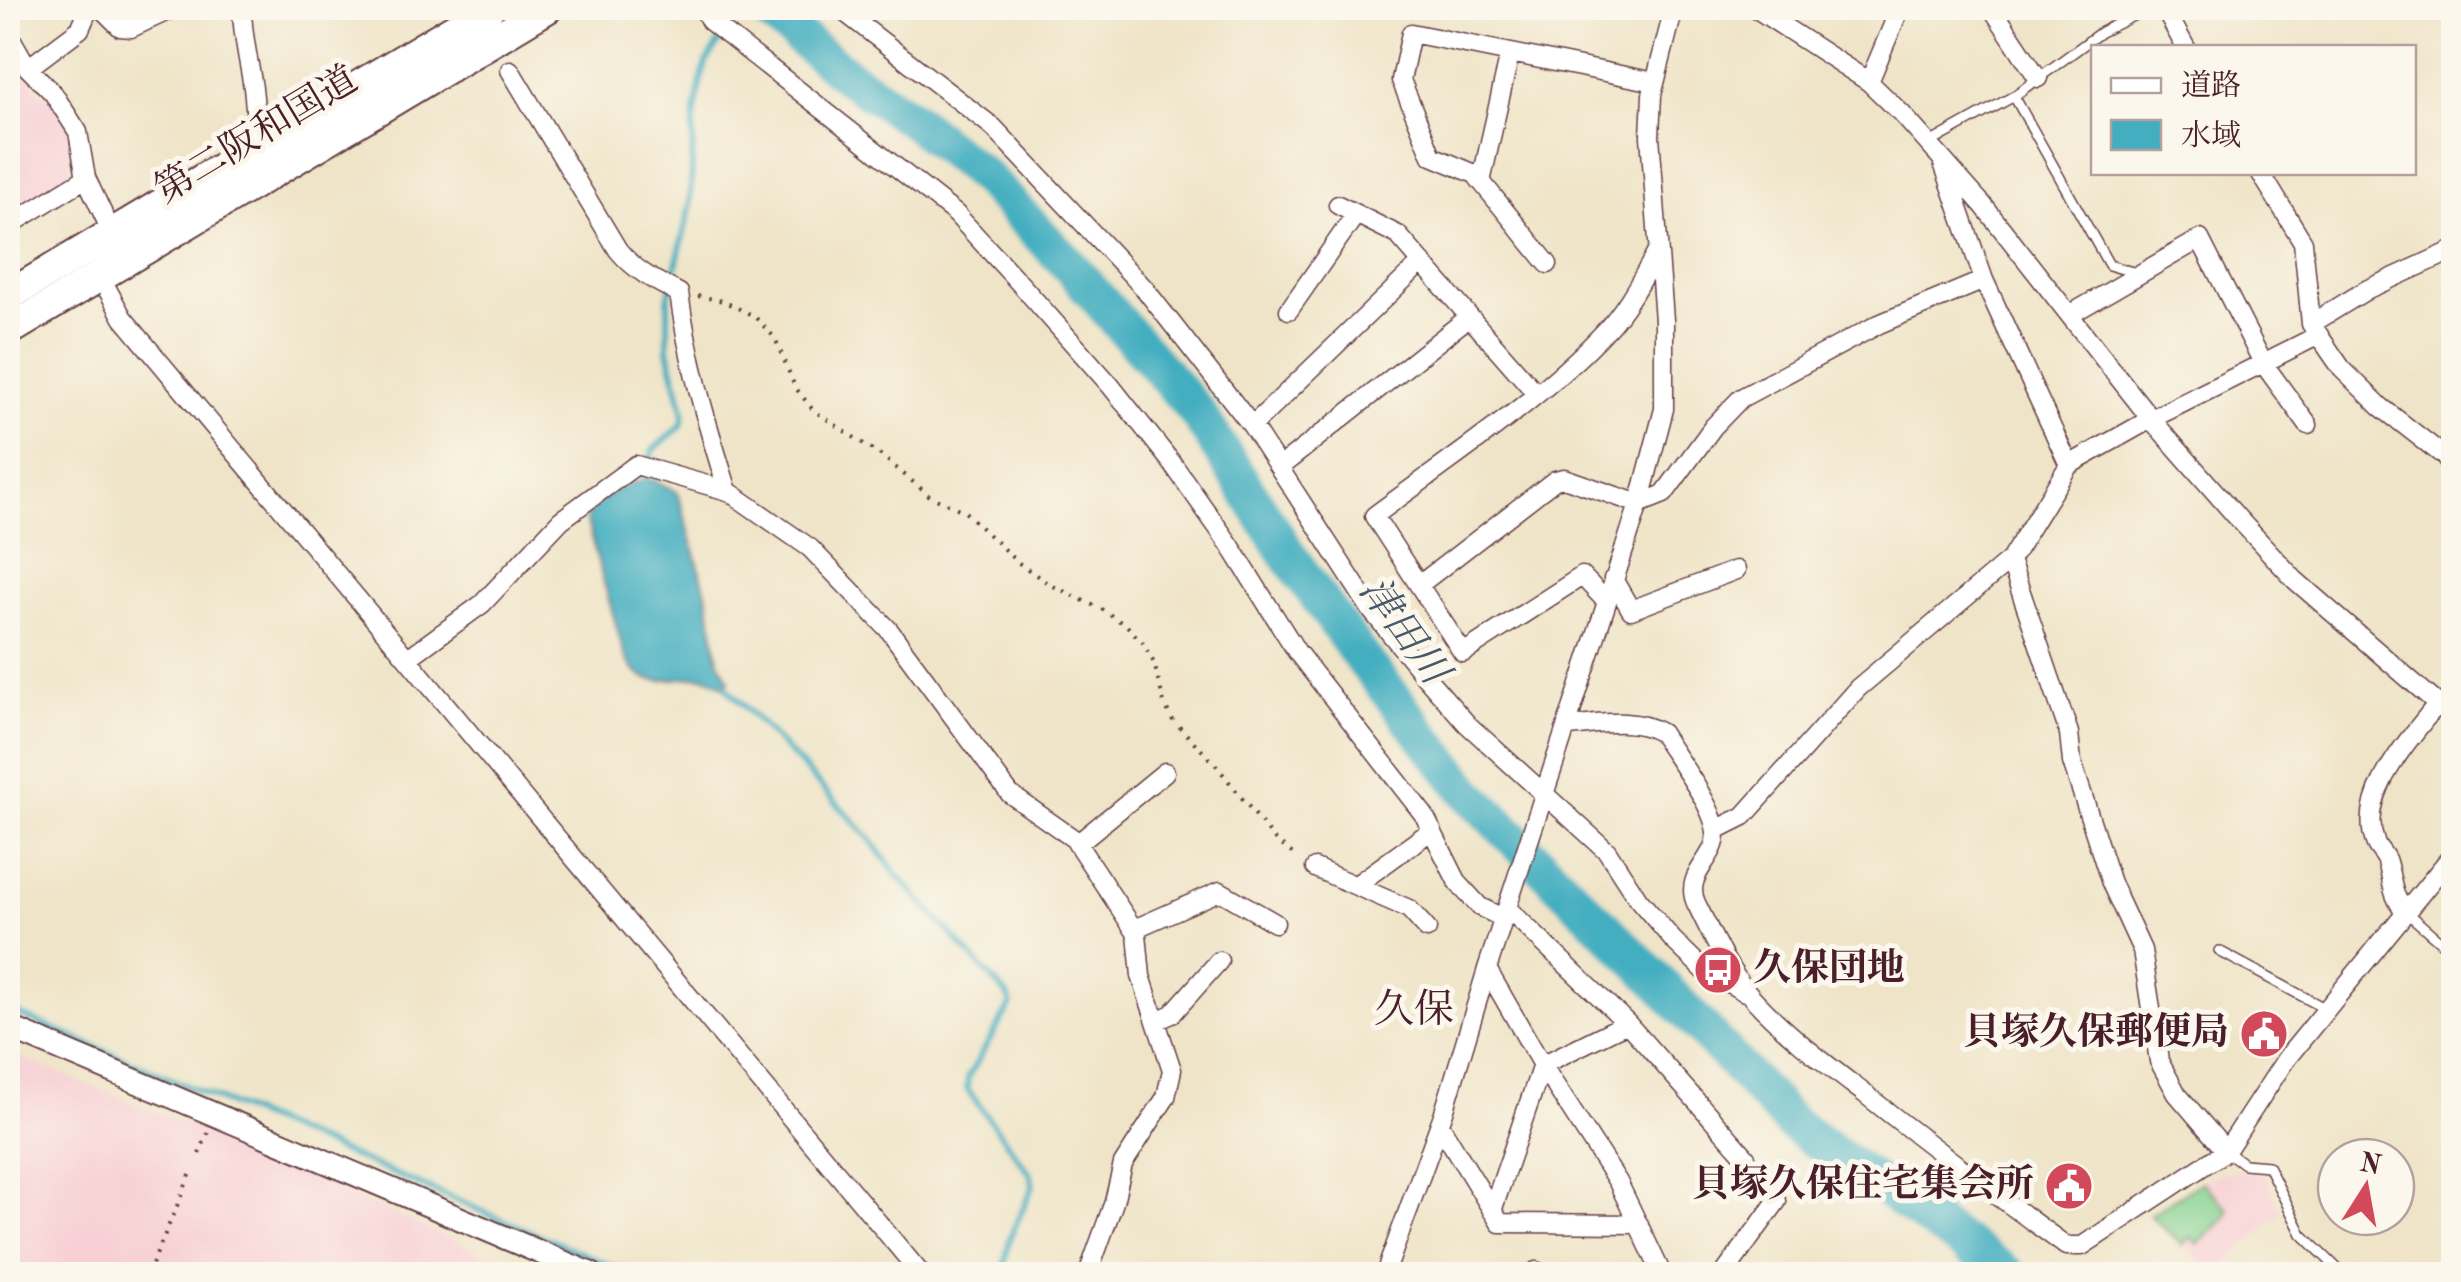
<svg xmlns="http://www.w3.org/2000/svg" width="2461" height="1282" font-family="'Old Standard TT','Noto Serif JP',serif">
<rect width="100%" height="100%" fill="#fbf7ec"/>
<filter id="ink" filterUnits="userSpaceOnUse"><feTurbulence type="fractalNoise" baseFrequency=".01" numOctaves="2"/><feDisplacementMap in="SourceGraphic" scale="20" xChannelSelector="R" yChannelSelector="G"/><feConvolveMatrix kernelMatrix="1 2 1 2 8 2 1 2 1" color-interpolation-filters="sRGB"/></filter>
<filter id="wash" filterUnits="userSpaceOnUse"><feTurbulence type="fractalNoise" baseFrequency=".0048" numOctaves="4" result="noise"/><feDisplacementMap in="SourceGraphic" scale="40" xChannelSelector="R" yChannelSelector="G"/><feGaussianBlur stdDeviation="2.25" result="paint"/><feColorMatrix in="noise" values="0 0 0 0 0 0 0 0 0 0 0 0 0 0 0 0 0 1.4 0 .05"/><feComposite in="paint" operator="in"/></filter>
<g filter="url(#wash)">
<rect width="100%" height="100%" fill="#efe4c7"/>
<path fill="#f7cfd4" d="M8 41 42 97 51 92 74 133 70 162 72 178 8 216Z
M8 1052 208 1133 530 1274H8Z
M2245 1170 2265 1174 2281 1213 2215 1274 2150 1215 2204 1180 2218 1174Z"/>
<path fill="#82d190" stroke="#66785e" stroke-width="2.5" d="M2202 1182 2228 1209 2227 1216 2198 1244 2190 1237 2182 1245 2150 1215Z"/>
<path fill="#42aec0" stroke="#466676" stroke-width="2.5" d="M653 480 676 491 680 500 708 599 718 659 729 680 727 688C720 684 713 678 705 677 670 674 645 696 625 656L586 519C599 496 628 480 653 480Z"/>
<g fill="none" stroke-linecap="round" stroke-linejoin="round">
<path stroke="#42aec0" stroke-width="6" d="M732 20 739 8
M645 480 653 450 681 426 684 413 668 350V299L690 207 694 118 700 84 706 63 719 42
M727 688 869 837 897 875 1007 995 1011 1004 968 1077 967 1089 1031 1175 1033 1186 1010 1237 1003 1274
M8 1010 630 1274"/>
<path stroke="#42aec0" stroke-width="38" d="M763 8 850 78 914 121 984 177 1068 264 1196 411 1289 556 1357 652 1471 796 1652 975 1792 1124 2007 1274"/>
</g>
</g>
<g filter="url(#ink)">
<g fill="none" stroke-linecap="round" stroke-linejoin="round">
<g stroke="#633d42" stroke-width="12">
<path id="service" d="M2014 96 2109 265 2136 273
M1928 144 2014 96 2101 32 2149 8
M2406 912 2443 944 2454 961
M2219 951 2326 1009
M2226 1151 2244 1164 2268 1166 2302 1234 2343 1274"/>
</g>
<g stroke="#633d42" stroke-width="21">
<path id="minor" d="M101 8 120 27 131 28 174 8
M242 8C242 35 249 61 253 88 256 111 254 120 262 143
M703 8 710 21 956 214 1024 288 1110 385 1172 463 1230 545 1297 652 1424 815 1458 883 1480 907 1505 919
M839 8 993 127 1144 288 1252 426 1372 611 1425 676 1467 724 1607 851 1638 899 1673 940 1704 970 1745 992
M1755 8 1869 82 1902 114 1983 205 2151 419 2236 516 2295 580 2454 718
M1992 8 2038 78
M2164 8 2186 48
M8 33 28 68 53 93 78 132 86 178 112 233 109 242
M28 68 80 29 89 8
M510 70 618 250C635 271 655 281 679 293 688 361 707 425 728 491
M1869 82 1900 8
M1943 163 1984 280 2069 465 2010 560 2069 733 2072 762 2111 883 2142 950 2159 1061 2177 1094 2226 1151
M2260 172 2303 242 2311 324 2342 369 2381 407 2444 456 2454 470
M1481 182 1510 53
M1338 205 1398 235 1536 393
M8 226 86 178
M1548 264 1475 174 1432 156 1401 80 1411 33 1655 82
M102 267 100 276 123 318 921 1274
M1289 310 1356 214
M2071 314 2200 239 2263 363 2308 425
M2311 324 2368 289 2454 250
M1252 426 1422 262
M2069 465 2151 419 2319 335
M1280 467 1469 317
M1613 579 1631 610 1736 570
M1419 585 1555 480 1564 478 1639 504 1664 494 1713 427 1741 398 1879 324 1984 280
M1605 600 1582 576 1463 653 1374 516C1449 460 1545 397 1607 329 1628 306 1642 278 1657 252
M408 658 482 604 561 520 636 465 728 491 810 548 889 630 1010 794 1074 839 1137 934 1141 976 1172 1070 1166 1097 1123 1164 1114 1202 1088 1274
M1566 727C1597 725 1634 716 1661 733 1676 758 1714 805 1716 833 1717 859 1683 874 1696 903 1711 933 1727 970 1750 995 1783 1032 1826 1064 1865 1094 1931 1147 1998 1196 2066 1246H2082L2226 1151 2286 1059 2454 853
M1716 830 1744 816 1858 688 2010 560
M1077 844 1165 772
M1315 868 1409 909 1427 929
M1356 885 1432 830
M1508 909 1627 1023 1746 1157
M2406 912C2391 896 2393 882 2387 862 2385 854 2377 849 2375 842 2357 794 2411 738 2437 704
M1134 929 1220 891 1275 923
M1487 969 1542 1065 1618 1182 1662 1274
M1156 1021 1172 1014 1219 961
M1440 1125 1500 1223 1639 1224
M1492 1211 1542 1065 1627 1023
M1536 1271 1540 1274
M1385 1274 1444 1112 1487 969 1639 504 1664 409V320L1650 136 1652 95 1674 8
M1724 1274 1777 1201"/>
</g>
<g stroke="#633d42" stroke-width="26">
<path id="tertiary" d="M8 1027 591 1274"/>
</g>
<g stroke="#633d42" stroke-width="34">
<path id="trunk" d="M8 296 489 8
M8 331 547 8"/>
</g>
<path stroke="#633d42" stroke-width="4" stroke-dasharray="2.5 8" stroke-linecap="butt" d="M698 296 723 301 754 316 775 338 795 387 813 410 882 456 931 497 964 511 1016 561 1049 584 1103 610 1127 626 1143 643 1154 663 1164 703 1172 719 1216 765 1275 840 1298 858
M199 1154 208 1133
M148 1274 191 1173"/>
<use href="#service" stroke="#fff" stroke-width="9"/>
<use href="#minor" stroke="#fff" stroke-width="18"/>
<use href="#tertiary" stroke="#fff" stroke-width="22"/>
<use href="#trunk" stroke="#fff" stroke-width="30"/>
</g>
</g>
<defs>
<g id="bus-disc" transform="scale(2.5)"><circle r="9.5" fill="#d1495b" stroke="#fbf7ec"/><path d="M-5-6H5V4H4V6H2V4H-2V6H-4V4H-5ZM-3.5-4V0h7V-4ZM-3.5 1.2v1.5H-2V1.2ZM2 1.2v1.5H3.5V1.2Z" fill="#fff"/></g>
<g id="civic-disc" transform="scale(2.5)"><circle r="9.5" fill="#d1495b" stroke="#fbf7ec"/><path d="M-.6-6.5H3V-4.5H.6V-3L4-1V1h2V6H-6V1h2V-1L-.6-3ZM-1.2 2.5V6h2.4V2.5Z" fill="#fff"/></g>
</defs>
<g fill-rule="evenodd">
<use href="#bus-disc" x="1718" y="970"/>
<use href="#civic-disc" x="2264" y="1034"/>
<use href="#civic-disc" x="2069" y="1186"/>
</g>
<g text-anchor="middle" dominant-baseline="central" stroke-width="10" stroke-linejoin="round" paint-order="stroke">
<g font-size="38" fill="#4a1f2b" stroke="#fbf7ec">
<text transform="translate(257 136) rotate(-31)">第二阪和国道</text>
</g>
<g font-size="38" font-weight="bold" fill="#4a1f2b" stroke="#fbf7ec" text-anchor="end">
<text x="1753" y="970" text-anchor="start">久保団地</text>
<text x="2229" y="1034">貝塚久保郵便局</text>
<text x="2034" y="1186">貝塚久保住宅集会所</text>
</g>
<g font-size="40" font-style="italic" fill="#475867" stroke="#fbf7ec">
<text transform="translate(1402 632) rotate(54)">津田川</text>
</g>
<g font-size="40" fill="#4a1f2b" stroke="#fbf7ec">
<text x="1414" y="1012">久保</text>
</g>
</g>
<rect width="2461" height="1282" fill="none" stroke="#fbf7ec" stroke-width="40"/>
<rect x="2091" y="45" width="325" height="130" fill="#fbf7ec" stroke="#b4a19f" stroke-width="2.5"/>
<rect x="2111" y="78" width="50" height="15" fill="#ffffff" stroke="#b4a19f" stroke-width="2.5"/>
<text x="2181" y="95" font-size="30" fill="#4a1f2b">道路</text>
<rect x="2111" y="120" width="50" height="30" fill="#42aec0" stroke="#b4a19f" stroke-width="2.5"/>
<text x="2181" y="145" font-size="30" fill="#4a1f2b">水域</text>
<g transform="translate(2366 1187) rotate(11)"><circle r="48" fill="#fbf7ec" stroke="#b4a19f" stroke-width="2.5"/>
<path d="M0-8L18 38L0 25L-18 38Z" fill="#d1495b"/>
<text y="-15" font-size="28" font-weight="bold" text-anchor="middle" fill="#4a1f2b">N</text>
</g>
</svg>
